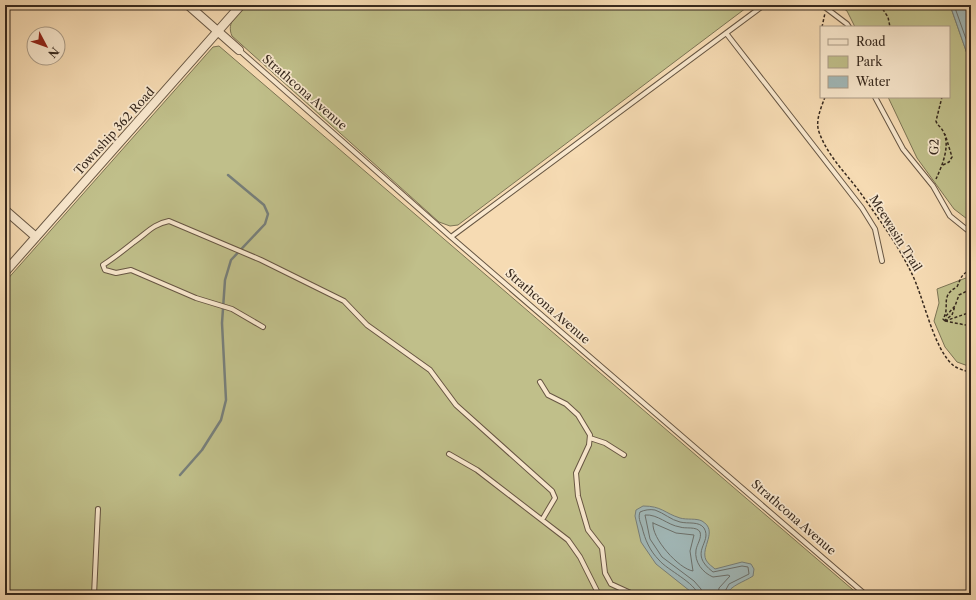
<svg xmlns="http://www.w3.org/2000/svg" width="976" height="600" font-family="'Libre Caslon Text',serif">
<rect width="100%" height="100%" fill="#f6dbb3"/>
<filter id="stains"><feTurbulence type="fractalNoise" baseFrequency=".005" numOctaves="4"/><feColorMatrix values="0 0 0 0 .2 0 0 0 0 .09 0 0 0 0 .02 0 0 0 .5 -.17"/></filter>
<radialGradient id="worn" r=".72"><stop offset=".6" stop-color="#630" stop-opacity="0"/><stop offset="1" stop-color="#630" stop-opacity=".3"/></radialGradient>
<path fill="#c0bf8a" stroke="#7c7454" d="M246 5H750L458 225 450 226 439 222 232 36C226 22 237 15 246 5Z
M839 5H950L971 65V222L954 209 917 158 888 97H949V27H855L847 11Z
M219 46 859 595H5V282L213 47Z
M971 276V367L957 362 945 347 934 321 939 303 937 289Z"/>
<path fill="#a1b8b8" stroke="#777f7a" d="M950 5H971V65Z
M643 506C662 506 664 513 680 518 687 520 696 518 702 521 719 531 700 547 706 560 708 564 713 567 715 569L742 562 751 564 754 569 753 576C744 582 731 585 726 595H695L656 564 641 542 635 516 636 510Z"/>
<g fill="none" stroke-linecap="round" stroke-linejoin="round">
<path stroke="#6c706b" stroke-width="1" d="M954 5 971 53
M653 523 676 533 694 535 690 551 693 571C679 569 651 538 653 523Z
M698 595C696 583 667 570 659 560 650 551 645 540 642 527 640 522 638 517 640 512 644 510 650 509 655 510 664 513 671 520 680 522 688 524 699 521 704 528 713 543 687 552 713 572L742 566 748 567 749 574 729 584 723 595
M703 595 701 589 694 581 662 557 650 539 645 515C658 514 667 525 680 527 685 529 697 526 700 532 702 538 697 544 696 550 694 562 703 573 713 577L728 575 730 576 719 588 718 595"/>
<path stroke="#777f7a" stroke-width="2.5" d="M180 475 202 450 221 420 226 400 222 323 225 280 231 260 265 224 268 214 264 205 228 175"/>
<g stroke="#675643" stroke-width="6">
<path id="service" d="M822 5 847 24 849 27
M726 33 862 208 875 229 882 261
M239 50 451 237 866 595
M875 97 903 149 933 186 950 216 971 233
M451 237 764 5
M263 327 232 309 196 298 131 270 116 273 105 270 103 265C114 258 124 250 134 242 147 233 153 224 169 221L261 260 344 301 367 325 430 370 456 405 552 491 555 498 542 520
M540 382 548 395 566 404 578 415 590 435 589 445 576 473 578 496 588 530 602 548 605 573 611 584 635 595
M590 438 605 443 624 455
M449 454 477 470 568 540 580 557 599 595
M94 595 98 509"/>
</g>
<g stroke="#675643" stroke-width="10">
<path id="minor" d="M188 5 239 50
M5 210 36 237
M5 272 241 5"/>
</g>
<path stroke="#37291e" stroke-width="1.5" stroke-dasharray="3 2" stroke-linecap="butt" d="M880 5 888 17 890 27
M822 27 825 13
M825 97C821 108 815 121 819 132 828 157 847 174 862 195 879 219 898 245 911 272 924 297 933 349 954 366 959 369 965 371 971 372
M943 165 949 162 952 157 945 134
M936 179C942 166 951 145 943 131 941 127 937 125 936 121L942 97
M946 316 955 306 959 295 971 289
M944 321 952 315 955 306
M945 321 943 319C951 307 939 296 957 287 961 278 961 274 971 270
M945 321 971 312
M945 321 971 326"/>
<use href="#service" stroke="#f9e8ce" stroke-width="4"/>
<use href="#minor" stroke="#f9e8ce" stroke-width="8"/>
</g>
<g text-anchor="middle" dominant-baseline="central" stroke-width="3.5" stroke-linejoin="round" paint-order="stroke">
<g font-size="12" fill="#37291e" stroke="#f9e8ce">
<text transform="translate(305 92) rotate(41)">Strathcona Avenue</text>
<text transform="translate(114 131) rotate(-48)">Township 362 Road</text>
<text transform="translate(934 147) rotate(-89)">G2</text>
<text transform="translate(896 233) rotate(58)">Meewasin Trail</text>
<text transform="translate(548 306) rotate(41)">Strathcona Avenue</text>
<text transform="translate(794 517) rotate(41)">Strathcona Avenue</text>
</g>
</g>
<rect width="976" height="600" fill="none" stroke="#f6dbb3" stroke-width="20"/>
<rect x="6" y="6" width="964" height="588" fill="none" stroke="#37291e" stroke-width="2"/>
<rect x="10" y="10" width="956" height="580" fill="none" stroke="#37291e"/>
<rect x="820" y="26" width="130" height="72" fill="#f9e8ce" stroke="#ab9c88"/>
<rect x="828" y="39" width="20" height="6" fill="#f9e8ce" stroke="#ab9c88"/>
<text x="856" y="46" font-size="12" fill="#37291e">Road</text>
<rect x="828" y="56" width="20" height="12" fill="#c0bf8a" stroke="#ab9c88"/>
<text x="856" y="66" font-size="12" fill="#37291e">Park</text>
<rect x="828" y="76" width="20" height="12" fill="#a1b8b8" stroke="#ab9c88"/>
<text x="856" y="86" font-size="12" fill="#37291e">Water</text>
<g transform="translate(46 46) rotate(131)"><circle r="19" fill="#f9e8ce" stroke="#ab9c88"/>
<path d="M0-3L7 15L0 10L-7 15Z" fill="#8f2418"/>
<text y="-6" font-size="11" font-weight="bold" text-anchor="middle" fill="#37291e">N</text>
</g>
<rect width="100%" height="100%" filter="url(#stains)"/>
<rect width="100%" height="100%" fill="url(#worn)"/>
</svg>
